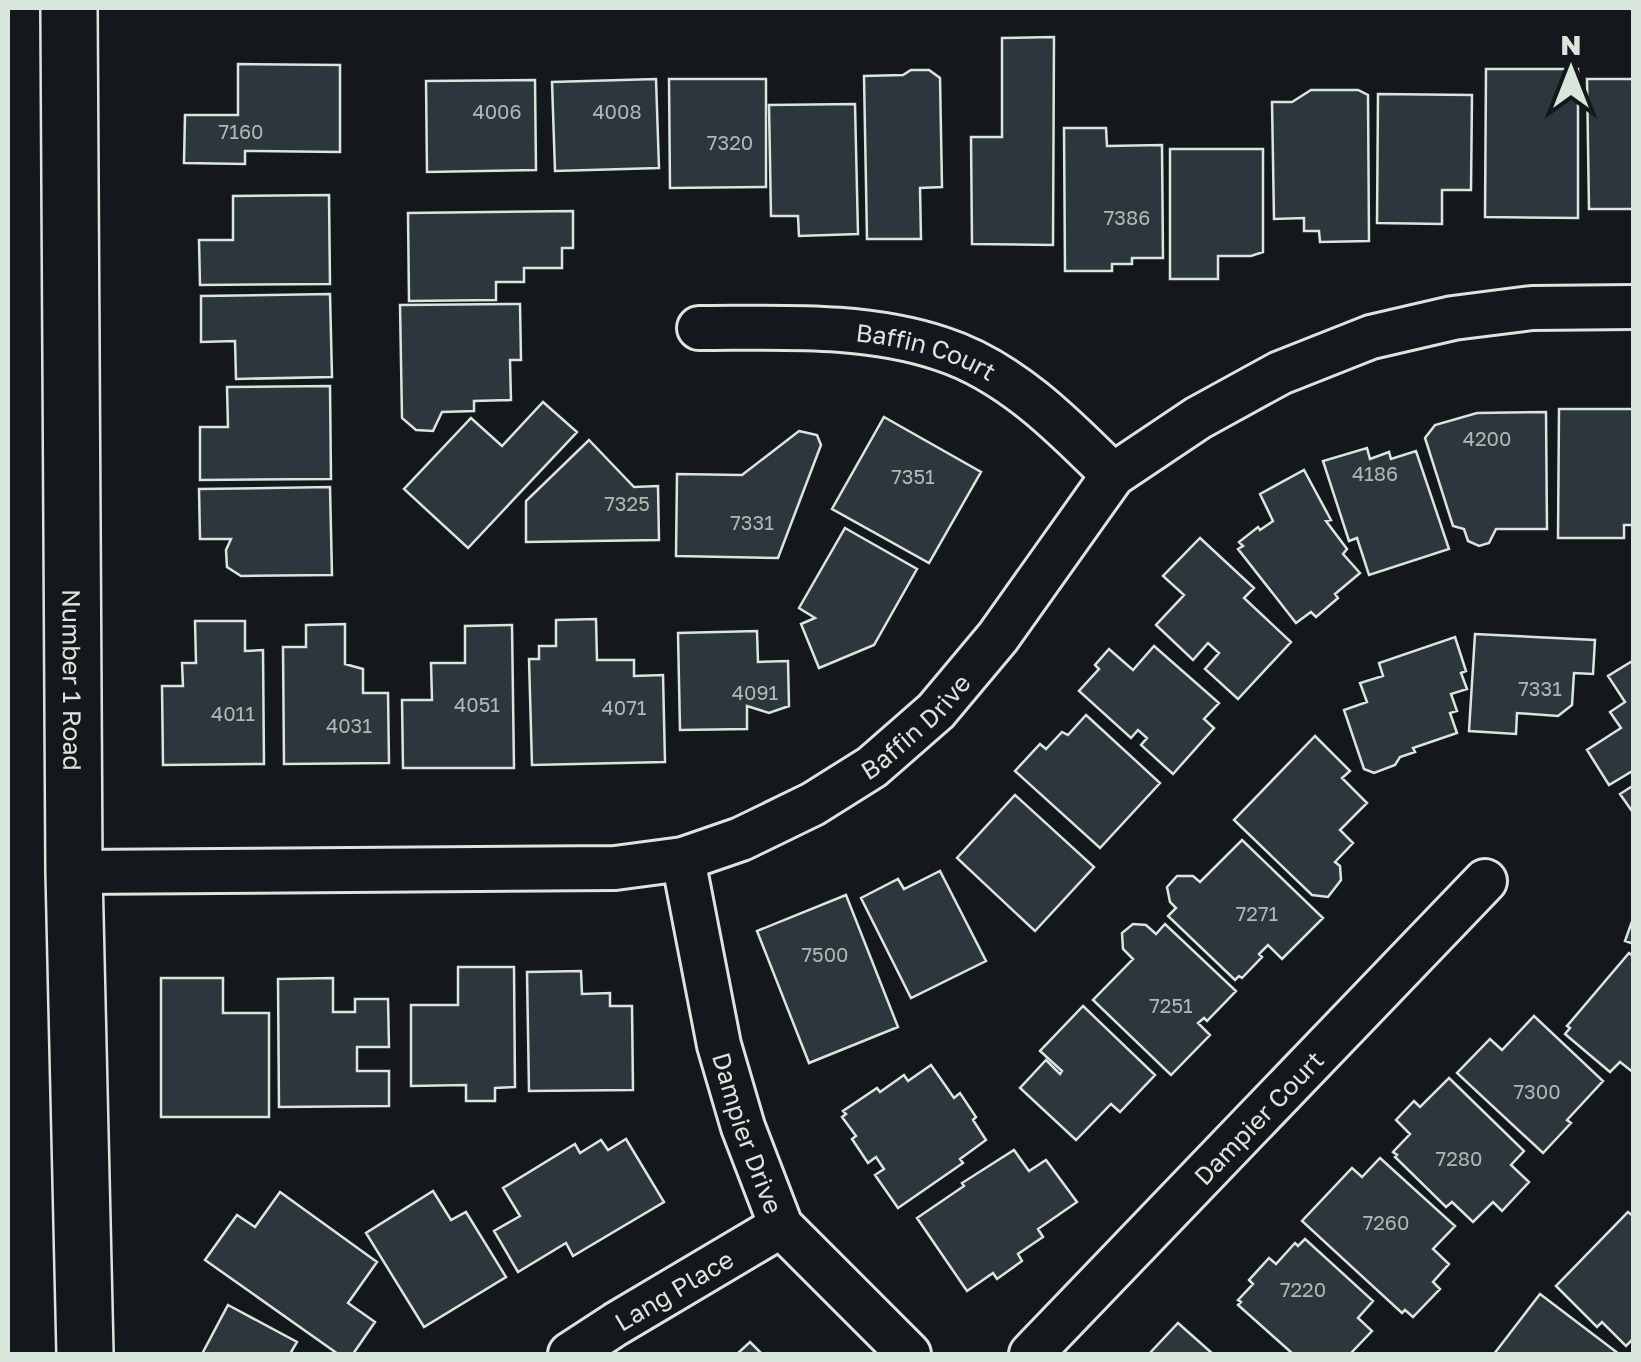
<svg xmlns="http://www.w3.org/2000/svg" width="1641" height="1362" font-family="'Golos Text',sans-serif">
<rect width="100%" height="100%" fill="#14181c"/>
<path fill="#2c363c" stroke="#d8e6dc" stroke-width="2.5" d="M1054 37 1053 245 972 244 971 137H1002V38Z
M238 64 340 65V152L245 151V164L184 163 185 115H238Z
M1486 69H1578V218L1485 217Z
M911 70H929L940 78 942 187 920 188 921 239H867L864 76 903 75Z
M656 79 659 168 555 171 552 82Z
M669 79H766V187L670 188Z
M1587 79H1634V209H1589Z
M535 80 536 170 427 172 426 81Z
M1311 90H1358L1368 95 1369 241 1320 242 1319 231H1304V218L1274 219 1272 102H1292Z
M1378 94 1472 95 1471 190H1442V224L1377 223Z
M855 104 858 234 799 236 798 216H771L769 105Z
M1064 128H1106L1107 146 1162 145 1163 258H1132V264H1112V271H1065Z
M1170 149H1263V252L1251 256H1218V279H1170Z
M329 195 330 284 200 285 199 240H233V196Z
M573 211V248H562V268H524V282H496V300L409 301 408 213Z
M330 294 332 377 236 379 235 341 201 342V296Z
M520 304 521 360H510L511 400 474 401V411L442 412 433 431 416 430 402 418 400 305Z
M330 386 331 479 200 480V427H228L227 387Z
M543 402 577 432 468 548 404 489 471 418 502 446Z
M1559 409H1633L1634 525H1624V538H1558Z
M1546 412 1547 529H1496L1489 543 1479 546 1468 541 1464 529 1453 526 1425 438 1435 425 1477 413Z
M884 417 981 472 929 563 832 509Z
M799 431 817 435 821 445 778 558 676 556 677 474 742 475Z
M589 440 634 487 658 486 659 540 526 542V501Z
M1367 448 1370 459 1389 452 1391 459 1416 451 1449 549 1369 575 1357 538 1349 541 1323 461Z
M1304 470 1331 520 1326 521 1347 549 1343 554 1360 573 1335 594 1338 598 1316 617 1311 612 1296 623 1238 549 1243 546 1239 542 1258 527 1260 530 1273 521 1260 494Z
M330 487 332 575 241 576 227 567 226 550 231 539H200L199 489Z
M845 528 917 569 874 645 819 668 801 624 815 618 799 608Z
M1200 538 1254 588 1244 598 1291 642 1238 699 1205 669 1219 653 1208 643 1193 660 1156 625 1184 595 1163 576Z
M596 619 597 660H634V676L663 675 665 762 532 765 529 659H539V646H556V620Z
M195 621H245V651L263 650 264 764 163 765 162 686H183L182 663H196Z
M345 624V664L363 669V693H388L389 763 284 764 283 647H306V625Z
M512 625 514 768H403L402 700H432L431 663H465V626Z
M757 631 758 662 788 661 789 706 769 713 747 706V729L680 730 678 633Z
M1475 634 1595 640 1593 674 1574 673 1572 705 1558 716 1517 713 1516 734 1469 731Z
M1455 637 1466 671 1461 673 1467 689 1451 694 1457 711 1450 713 1457 733 1413 748 1415 752 1400 757 1395 765 1374 773 1364 769 1344 710 1367 702 1360 683 1383 676 1379 663Z
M1154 646 1219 703 1204 719 1214 728 1173 774 1141 745 1147 738 1138 730 1131 738 1079 691 1099 669 1095 665 1109 649 1133 670Z
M1634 660V770L1609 785 1587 750 1621 728 1610 712 1625 702 1608 676Z
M1086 715 1160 783 1100 848 1015 771 1040 744 1046 749 1062 732 1068 735Z
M1315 736 1350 771 1342 778 1367 803 1340 830 1353 843 1335 862 1340 866 1341 880 1328 897 1312 895 1234 820Z
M1634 785V814L1620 794Z
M1015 795 1094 867 1035 931 957 858Z
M1242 840 1323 918 1282 959 1268 945 1259 954 1262 957 1242 978 1239 976 1235 980 1168 916 1176 908 1170 902 1167 887 1177 876H1193L1200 882Z
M940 871 986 961 911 998 861 898 898 879 904 889Z
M846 895 898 1027 809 1063 757 931Z
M1634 916V944L1625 941Z
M1133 924 1146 925 1156 934 1165 924 1236 991 1207 1021 1204 1018 1198 1023 1210 1035 1171 1075 1093 1000 1133 959 1123 949 1122 933Z
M1629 953 1634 957V1073L1620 1062 1610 1072 1565 1034 1570 1028 1567 1026Z
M458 967H514L515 1087 495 1088V1101H466V1085L411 1086V1005H458Z
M581 971 582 994 610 993V1006H632L633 1090 529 1091 527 972Z
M161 978H223V1013H269V1117H161Z
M333 978V1012H355V999H388L389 1047H357V1071H389V1106L279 1107 278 979Z
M1083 1006 1155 1075 1120 1112 1111 1104 1076 1140 1020 1088 1046 1060 1060 1074 1062 1071 1040 1051Z
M1534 1016 1603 1081 1567 1120 1571 1123 1543 1153 1457 1073 1490 1039 1502 1050Z
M931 1065 954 1098 960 1093 976 1117 973 1120 986 1140 960 1159 963 1163 898 1208 875 1175 884 1169 876 1157 868 1163 852 1139 856 1136 842 1117 846 1114 843 1111 877 1088 880 1092 904 1075 908 1081Z
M1449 1078 1524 1151 1511 1165 1529 1182 1502 1211 1493 1202 1473 1222 1452 1202 1446 1207 1395 1157 1397 1155 1393 1152 1410 1134 1396 1120 1414 1101 1420 1107Z
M626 1139 664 1202 573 1256 566 1243 518 1272 494 1231 520 1216 503 1188 575 1144 580 1153 601 1140 608 1150Z
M1014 1150 1029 1171 1046 1160 1077 1202 1038 1229 1043 1237 1018 1254 1022 1261 997 1279 993 1273 967 1291 917 1218 964 1186 962 1183Z
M1380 1158 1455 1226 1433 1249 1449 1264 1433 1282 1440 1289 1413 1317 1405 1310 1402 1313 1302 1221 1352 1168 1362 1177Z
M433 1191 451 1220 466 1212 506 1277 424 1327 366 1233Z
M280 1192 377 1262 348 1303 375 1322 353 1354H338L205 1260 237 1215 255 1227Z
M1628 1212 1634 1217V1338L1626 1346 1602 1322 1597 1327 1556 1286Z
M1305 1239 1373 1301 1358 1318 1372 1331 1350 1354H1293L1238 1305 1241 1302 1238 1300 1253 1284 1249 1280 1269 1258 1276 1264 1295 1243 1298 1246Z
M1540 1294 1619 1354H1494Z
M228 1305 297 1342 290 1354H202Z
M1178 1323 1213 1354H1149Z
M750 1342 762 1354H737Z"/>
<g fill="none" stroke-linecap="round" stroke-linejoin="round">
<g stroke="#d8e6dc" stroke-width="48">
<g id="street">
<path id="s1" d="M699 328C779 328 865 323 942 349 1010 371 1064 426 1113 475"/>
<path id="s2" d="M683 859 719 1045 743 1127 781 1226 909 1354"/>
<path id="s3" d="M74 872 615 868 683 859 741 839 813 804 872 767 936 711 998 637 1113 475 1198 418 1280 373 1371 337 1453 318 1532 308 1634 307"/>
<path id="s4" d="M570 1354 616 1324 781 1226"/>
<path id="s5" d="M1031 1354 1485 881"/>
</g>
</g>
<g stroke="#d8e6dc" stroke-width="60">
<g id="secondary">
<path id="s6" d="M69 8 74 872 85 1354"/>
</g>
</g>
<use href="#street" stroke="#14181c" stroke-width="42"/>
<use href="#secondary" stroke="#14181c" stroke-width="55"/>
</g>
<g text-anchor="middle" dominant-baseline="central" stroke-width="8" stroke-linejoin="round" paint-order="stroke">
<g font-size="20" fill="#adbab4">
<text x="497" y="111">4006</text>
<text x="617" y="111">4008</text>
<text x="241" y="131">7160</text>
<text x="730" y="142">7320</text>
<text x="1127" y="217">7386</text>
<text x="1487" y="438">4200</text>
<text x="1375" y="473">4186</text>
<text x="913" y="476">7351</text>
<text x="627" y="503">7325</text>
<text x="752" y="522">7331</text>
<text x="1540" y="688">7331</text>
<text x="755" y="692">4091</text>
<text x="477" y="704">4051</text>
<text x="624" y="707">4071</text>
<text x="233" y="713">4011</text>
<text x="349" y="725">4031</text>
<text x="1257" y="913">7271</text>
<text x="825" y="954">7500</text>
<text x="1171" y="1005">7251</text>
<text x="1537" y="1091">7300</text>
<text x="1459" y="1158">7280</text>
<text x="1386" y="1222">7260</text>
<text x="1303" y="1289">7220</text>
</g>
<g font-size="25" fill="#d8e6dc" stroke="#14181c">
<text stroke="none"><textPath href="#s1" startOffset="230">Baffin Court</textPath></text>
<text stroke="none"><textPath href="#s6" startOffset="672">Number 1 Road</textPath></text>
<text stroke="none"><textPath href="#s3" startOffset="880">Baffin Drive</textPath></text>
<text stroke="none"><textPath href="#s5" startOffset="328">Dampier Court</textPath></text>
<text stroke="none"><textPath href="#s2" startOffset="282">Dampier Drive</textPath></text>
<text stroke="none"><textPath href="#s4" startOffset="122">Lang Place</textPath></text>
</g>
</g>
<rect width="1641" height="1362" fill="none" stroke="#d8e6dc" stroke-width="20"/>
<g transform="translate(1571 70)" stroke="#14181c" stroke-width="8" paint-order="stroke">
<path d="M0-8L18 38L0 25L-18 38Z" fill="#d8e6dc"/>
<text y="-15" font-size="28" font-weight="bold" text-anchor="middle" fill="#d8e6dc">N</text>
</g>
</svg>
